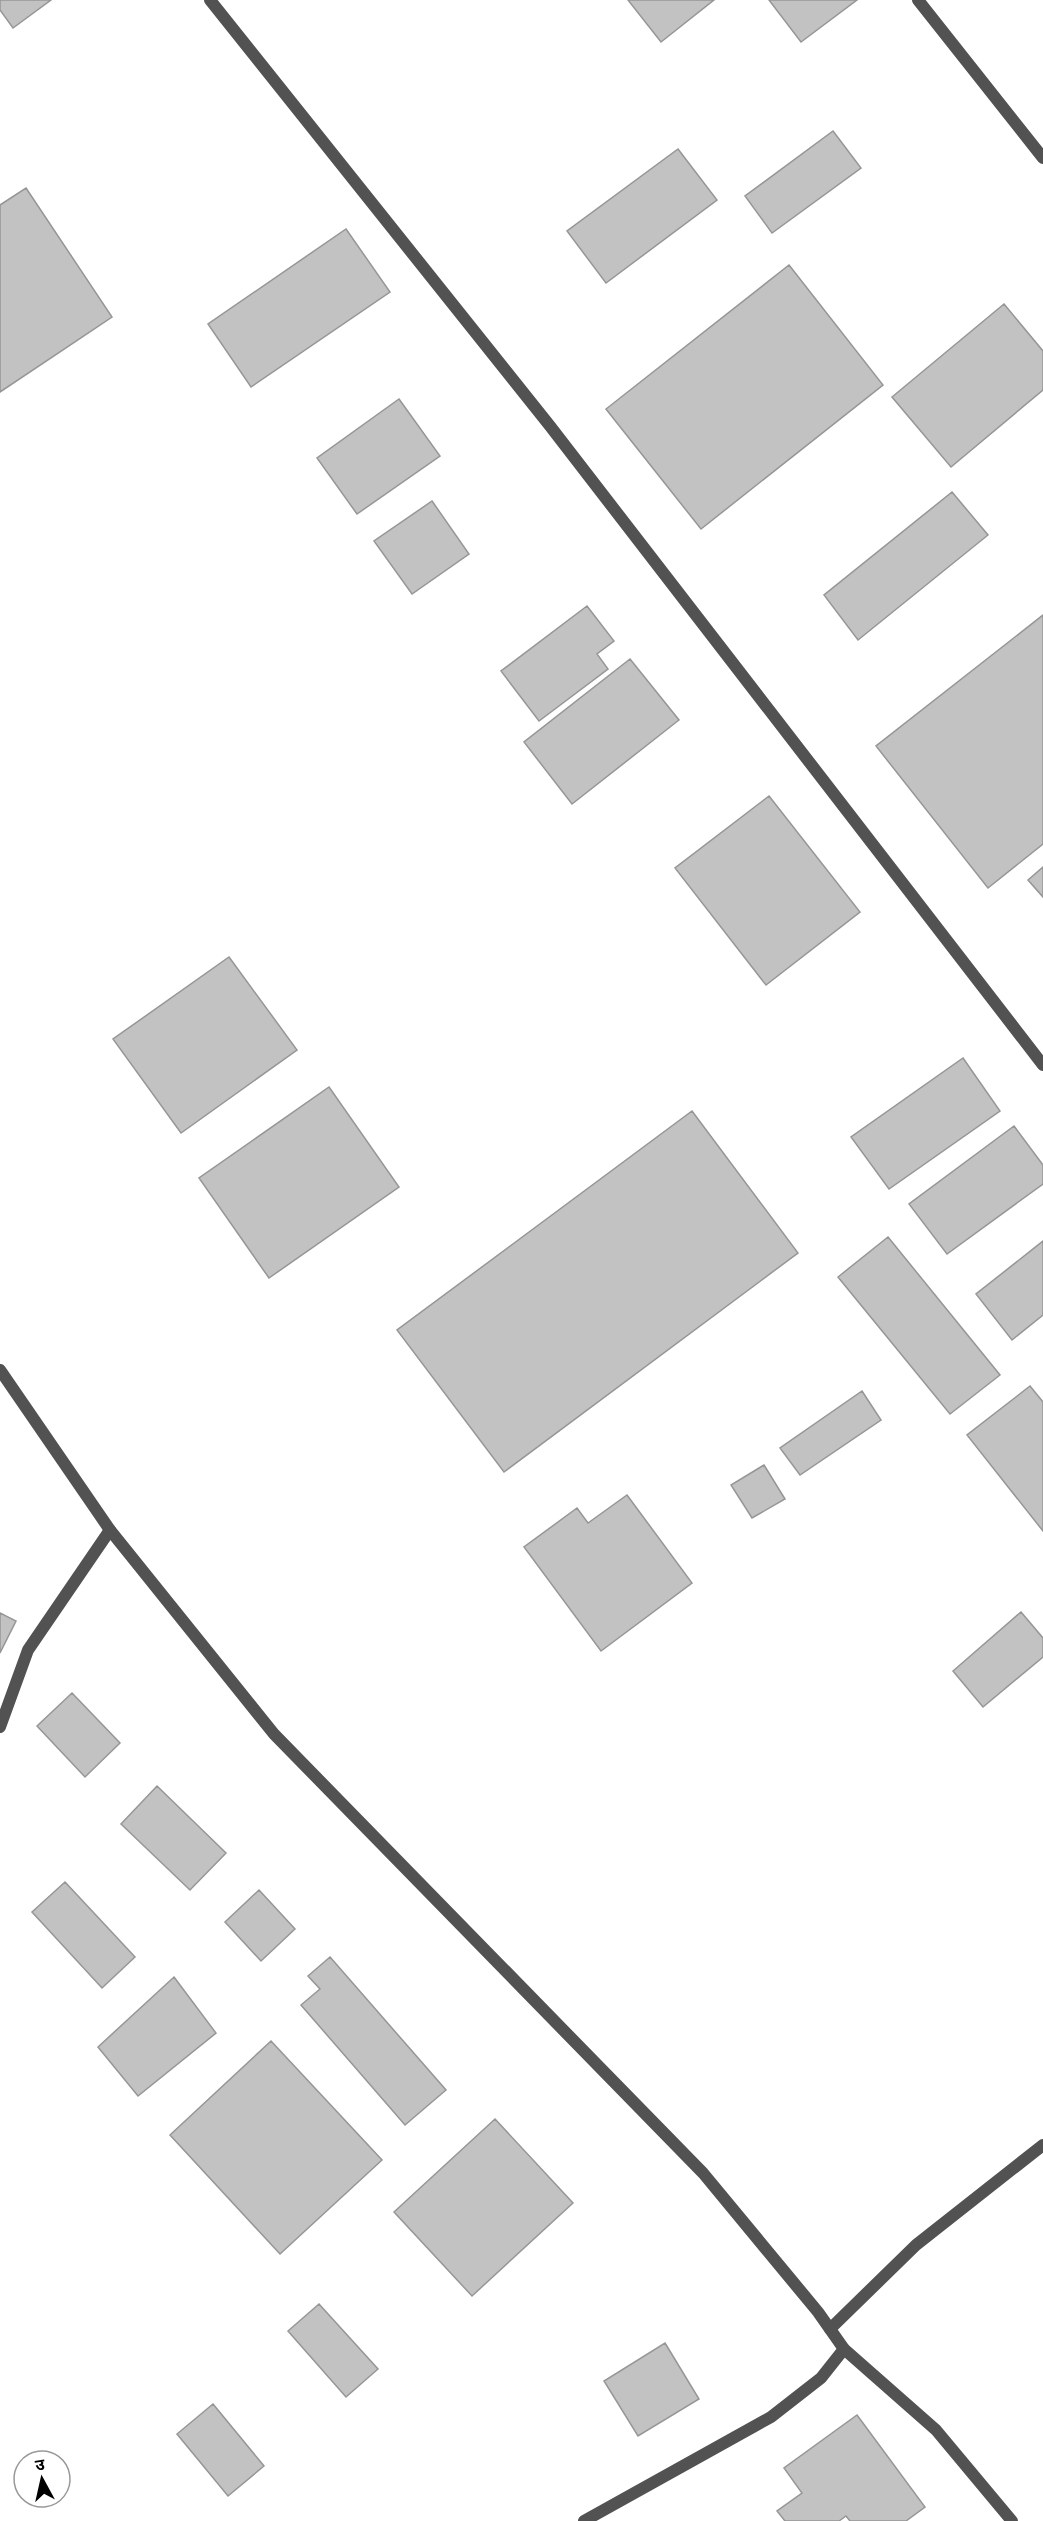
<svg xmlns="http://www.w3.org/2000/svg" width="1043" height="2521" font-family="Commissioner,'Noto Sans Devanagari',sans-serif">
<rect width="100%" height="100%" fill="#fff"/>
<path fill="#c2c2c2" stroke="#969696" stroke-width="1.5" d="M0 0H51L13 28 0 10Z
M628 0H714L661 42Z
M769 0H857L801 42Z
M833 131 861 168 772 233 745 196Z
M678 149 717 200 606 283 567 231Z
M26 188 112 317 0 392V205Z
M346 229 390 292 251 387 208 324Z
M789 265 883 385 701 529 606 409Z
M1004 304 1043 351V390L951 467 892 397Z
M399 399 440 456 357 514 317 458Z
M952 492 988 535 858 640 824 595Z
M432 501 469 554 412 594 374 541Z
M587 606 614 641 597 654 608 669 539 721 501 671Z
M1043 615V844L988 888 876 746Z
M630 659 679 720 572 804 524 742Z
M769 796 860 912 766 985 675 868Z
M1043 867V897L1028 880Z
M229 957 297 1050 181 1133 113 1039Z
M963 1058 1000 1111 889 1189 851 1137Z
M329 1087 399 1187 269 1278 199 1178Z
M692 1111 798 1253 504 1472 397 1330Z
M1014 1126 1043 1165V1184L947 1254 909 1204Z
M888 1237 1000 1375 950 1414 838 1277Z
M1043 1241V1315L1012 1340 976 1294Z
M1030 1386 1043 1402V1531L967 1435Z
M862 1391 881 1420 800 1475 780 1448Z
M764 1465 785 1499 752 1518 731 1485Z
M627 1495 692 1583 601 1651 524 1547 577 1508 588 1523Z
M1021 1612 1043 1638V1657L983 1707 953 1671Z
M0 1613 16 1621 0 1653Z
M72 1693 120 1743 85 1777 37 1726Z
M157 1786 226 1853 190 1890 121 1824Z
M65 1882 135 1957 102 1988 32 1912Z
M259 1890 295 1929 261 1961 225 1922Z
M330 1957 446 2090 405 2125 301 2005 320 1989 308 1976Z
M174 1977 216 2033 138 2096 98 2047Z
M271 2041 382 2160 280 2254 170 2135Z
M495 2119 573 2203 472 2296 394 2212Z
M319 2304 378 2369 346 2397 288 2331Z
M665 2343 699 2399 638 2436 604 2381Z
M213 2404 264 2466 228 2496 177 2434Z
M857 2415 925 2507 906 2521H850L846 2516 839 2521H785L777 2511 802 2493 784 2468Z"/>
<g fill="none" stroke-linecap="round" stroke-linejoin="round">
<path stroke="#525252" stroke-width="12" d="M210 0 550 426 1043 1065
M918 0 1043 158
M0 1727 28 1650 110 1530
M830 2329 916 2245 1043 2145"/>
<path stroke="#525252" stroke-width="12" d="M584 2521 771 2417 821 2378 844 2349"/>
<path stroke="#525252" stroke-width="12" d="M0 1370 110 1530 274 1734 703 2173 818 2312 844 2349 936 2430 1012 2521"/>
</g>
<g transform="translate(42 2479) rotate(352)"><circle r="28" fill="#ffffff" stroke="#999999" stroke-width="1.5"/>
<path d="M0-4.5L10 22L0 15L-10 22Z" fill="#000000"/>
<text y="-9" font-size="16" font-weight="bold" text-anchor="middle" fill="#000000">उ</text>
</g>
</svg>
